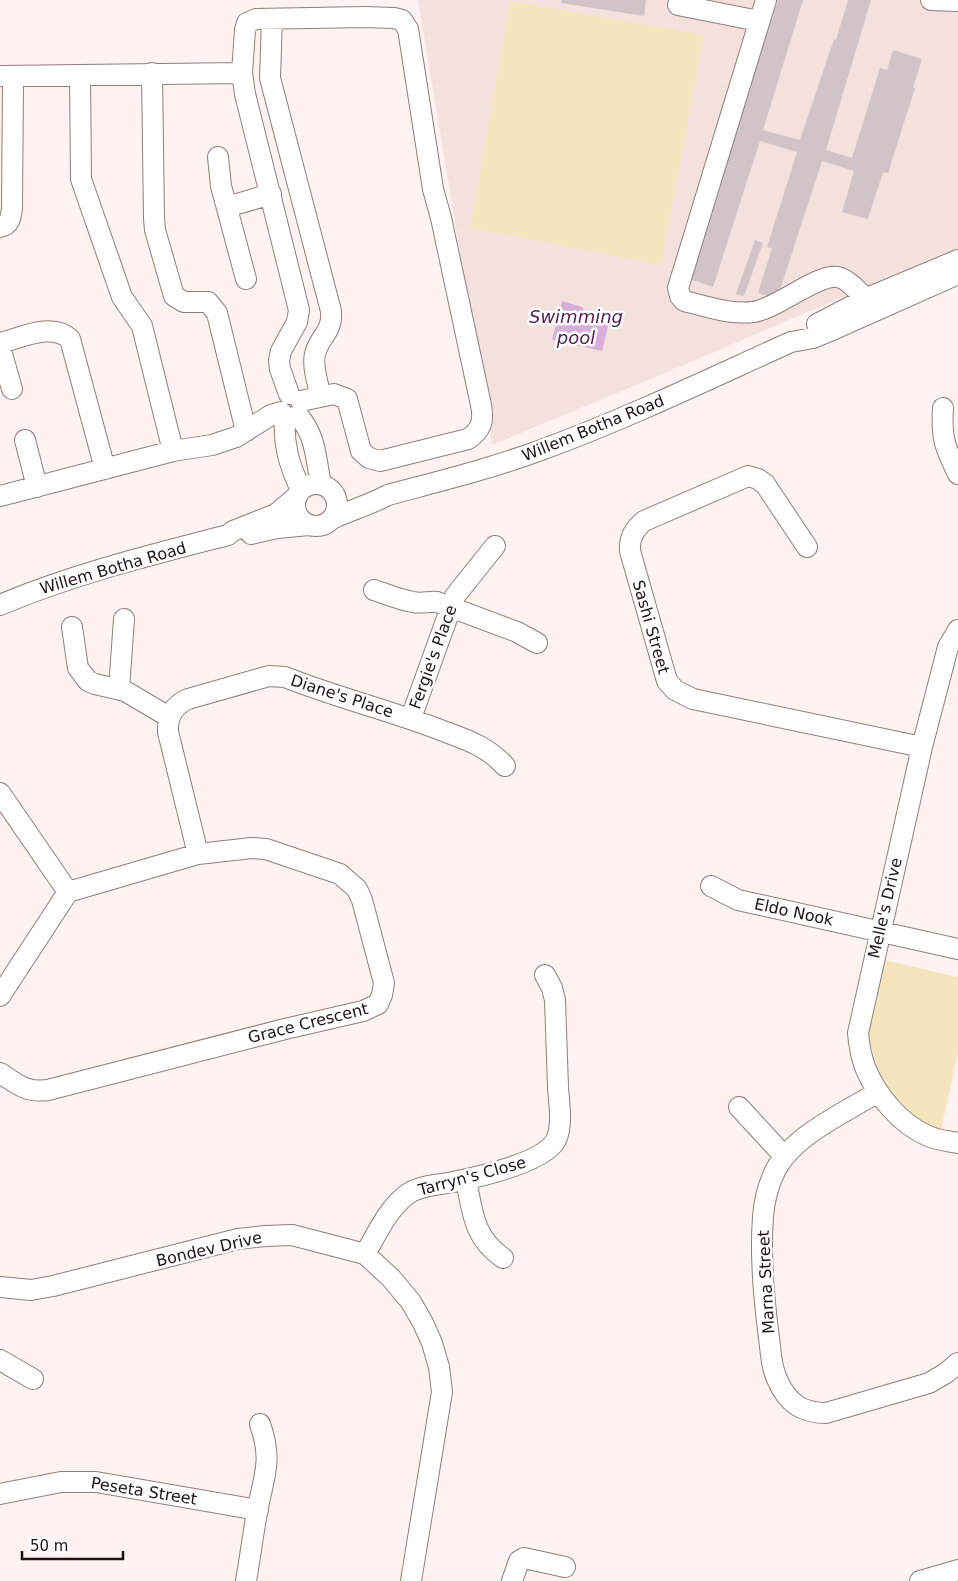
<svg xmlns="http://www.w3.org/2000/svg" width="958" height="1581" font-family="'DejaVu Sans',sans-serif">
<rect width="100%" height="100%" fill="#fff2f0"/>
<path fill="#f4e1de" d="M418 0H958V248L646 381 492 445Z"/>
<path fill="#f5e5bf" d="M510 1 704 35 661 265 470 228Z
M880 959 958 977V1053L938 1143 883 1089 867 1032Z"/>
<path fill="#d8afdb" d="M562 301 582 307 585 311 610 318 602 351 552 340Z"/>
<path fill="#d2c3c8" d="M562 0H646L644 16 561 3Z
M778 0H803L763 130 800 140 834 39 836 40 848 0H871L826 150 852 158 880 68 887 70 893 50 922 59 913 87 915 88 888 173 883 172 868 219 842 212 854 171 822 161 777 299 758 293 772 248 767 247 797 152 760 141 713 287 687 278Z
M755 240 763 243 744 296 736 294Z"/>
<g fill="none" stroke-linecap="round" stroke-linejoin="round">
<g stroke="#8e7f7e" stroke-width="22">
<path id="minor" d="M766 0 678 288 680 296 684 301C706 306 730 315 753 312 777 309 818 273 838 277 847 279 860 292 865 299
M931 0 956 1
M678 5 759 21
M272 19 270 78 331 311C333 333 319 336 315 354 312 367 318 384 321 396
M152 73 154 218 155 230 174 296 184 302H208L217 313 246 431
M80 75 81 179 122 297 142 326 173 451
M0 76 242 73
M218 157 221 186 246 279
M227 207 271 194
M0 227C10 225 11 217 12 208L13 77
M817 324 865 299 958 260
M0 343C21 338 52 322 70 339L105 469
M0 347 12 389
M289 394 280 369 279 360 281 351 297 322 299 310 245 94 242 73 245 30 247 23 256 19 365 17 394 18 402 20 408 29 433 189 441 218 481 405C484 420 482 430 468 439L380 461 369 458 361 451 347 399 334 394 301 401
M943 408C941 439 945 447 958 474
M298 415C317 438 315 457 321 484
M285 416C283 444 289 465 301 490
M25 440 37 487
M295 505a21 21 0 1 1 42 0a21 21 0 1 1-42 0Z
M0 496 173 451 212 445 236 437 271 415 281 412
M334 518C352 510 371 504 388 495 440 481 493 468 544 449 628 418 709 379 791 342L813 338 832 330 958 274
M251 534 277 528 309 525
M807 547 765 484 758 479 748 476 644 521C634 529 629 539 630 551L667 681 675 690 693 699 922 747
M374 590C386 594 400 600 413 602 421 604 429 601 437 602L517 632 537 643
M0 605C73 574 151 555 228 535L233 531 276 514 297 496
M72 627 78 668 88 681 95 684 125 691 169 717
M958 630 948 647 922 747 858 1033C859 1044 861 1056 865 1067 876 1095 900 1124 928 1136 937 1140 948 1141 958 1143
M119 689 124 619
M411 718 455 596 495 546
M0 793 68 892
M198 854 168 732C167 717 174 705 188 699L269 676 285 677C335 697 388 710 438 729 464 739 486 745 505 766
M711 886 738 900 958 949
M0 996 68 892 198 854 252 848 266 849 340 874 357 889 362 900 384 983 382 995 378 1004 363 1011 285 1029 48 1090C26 1093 17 1084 0 1073
M878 1092C846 1112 794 1135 776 1169 769 1183 764 1201 763 1217 760 1255 764 1300 769 1338 771 1352 771 1367 777 1379 787 1403 802 1413 826 1413L929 1383 946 1373 958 1363
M739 1107 784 1156
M466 1180C473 1213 473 1237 503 1258
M365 1254C378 1232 388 1208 409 1193 422 1185 439 1185 453 1182 478 1177 544 1163 556 1140 563 1125 559 1103 558 1087 557 1058 556 1029 555 1000L552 988 545 975
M0 1287 31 1290 53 1286 238 1239 265 1236 292 1235 365 1254 391 1278 411 1302 423 1323 432 1343 439 1367 442 1392 411 1581
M0 1360 33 1379
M0 1494 61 1482H96L258 1510
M246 1581C250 1558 253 1535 257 1512 264 1475 273 1461 260 1424
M512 1581 519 1561 524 1558 565 1567
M920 1581 958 1570"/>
</g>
<use href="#minor" stroke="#fff" stroke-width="20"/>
</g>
<g text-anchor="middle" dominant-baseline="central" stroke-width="5" stroke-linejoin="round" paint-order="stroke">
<g font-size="16" fill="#1a1514" stroke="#fff">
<text transform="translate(593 428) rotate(-22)">Willem Botha Road</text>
<text transform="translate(113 568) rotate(-16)">Willem Botha Road</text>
<text transform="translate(651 627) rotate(74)">Sashi Street</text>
<text transform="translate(433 657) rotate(-70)">Fergie's Place</text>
<text transform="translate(342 696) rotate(18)">Diane's Place</text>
<text transform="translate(885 908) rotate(-77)">Melle's Drive</text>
<text transform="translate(794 912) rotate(12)">Eldo Nook</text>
<text transform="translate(308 1023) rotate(-14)">Grace Crescent</text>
<text transform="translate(472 1176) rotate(-15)">Tarryn's Close</text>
<text transform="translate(209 1249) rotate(-13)">Bondev Drive</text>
<text transform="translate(766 1282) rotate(-93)">Marna Street</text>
<text transform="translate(144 1491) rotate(9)">Peseta Street</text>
</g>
<g font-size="18" font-style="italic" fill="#522157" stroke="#fff">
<text x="576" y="316">Swimming<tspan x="576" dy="21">pool</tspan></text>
</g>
</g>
<path d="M22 1551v8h101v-8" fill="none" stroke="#1a1514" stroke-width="2.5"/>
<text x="30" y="1551" font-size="15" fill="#1a1514" stroke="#ffffff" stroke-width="4" paint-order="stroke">50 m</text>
</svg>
